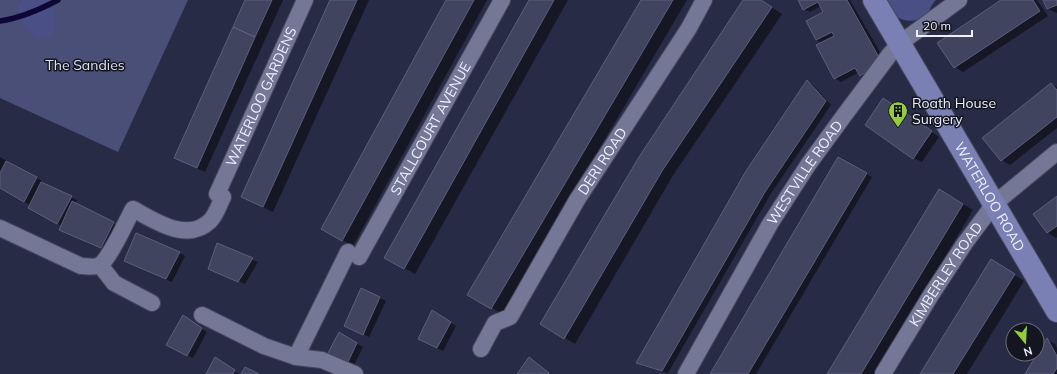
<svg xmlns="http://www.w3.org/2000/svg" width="1057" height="374" font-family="Mulish,sans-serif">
<rect width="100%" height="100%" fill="#282b45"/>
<path fill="#4a4f77" d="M0 0H188L118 152 0 98Z"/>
<path fill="#4a4f85" d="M22 0H50L45 2 55 11V23L52 35 39 39 26 29 17 7Z
M882 0H936C931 4 930 12 925 16 906 28 892 16 882 0Z"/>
<path fill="#0007" d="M246 0H283L205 172 184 162Z
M331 0H369L273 212 242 197Z
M447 0H487L353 246 322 229Z
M530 0H568L415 274 386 258Z
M642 0H687L502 314 469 294Z
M744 0H760L782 14 672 177 575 344 565 338Z
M799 0H850L887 64 866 79 860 76 859 72 841 82 835 78 822 43 816 40 825 12 821 6 810 12 804 9Z
M1003 0H1037L1048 16 963 72 955 67 939 43Z
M1045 0H1057V13L1048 9Z
M808 81 813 85 831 105 770 195 668 373 643 366 637 363Z
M1051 84 1057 87V128L1010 165 1002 160 984 138Z
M892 104 939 137 922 162 913 158Z
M0 157 42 181 41 183 77 200 75 204 119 226 107 250 66 233 62 226 29 207 30 205 0 187Z
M839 158 872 177 756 374H711Z
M939 190 973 210 875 374H828Z
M1057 197V237L1056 238 1048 233 1034 215Z
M217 245 258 262 245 284 209 269Z
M180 253 185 256 172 282 131 263Z
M1001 267 1024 281 967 374H922Z
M361 289 386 301 369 337 351 328Z
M432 312 456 326 443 351 425 342Z
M183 317 207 332 193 358 173 348Z
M339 334 363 347 353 367 334 358Z
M1047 340 1055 344 1057 348V374H1026Z
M221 362 239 374H207Z"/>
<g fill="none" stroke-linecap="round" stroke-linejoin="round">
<path stroke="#0c0736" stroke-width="5.5" d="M0 21C21 18 39 10 58 0"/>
</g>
<path fill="#40445f" stroke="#5b5f7d" d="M245 0H272L255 37 233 27Z
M330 0H357L263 207 241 197Z
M446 0H474L342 241 321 229Z
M529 0H554L404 269 384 258Z
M641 0H673L491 309 467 295Z
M743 0H761L772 7 662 171 564 339 540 324 639 157Z
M798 0H847L881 61 860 76 855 68 834 79 816 45 834 36 832 32 816 40 806 21 823 12 818 2 803 10Z
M1001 0H1033L1040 11 954 68 937 43Z
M1043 0H1057V5L1047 9Z
M233 27 255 37 197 168 174 158Z
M807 80 826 101 765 192 662 371 636 363 746 171Z
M1051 83 1057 90V117L1001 161 982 138Z
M883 98 932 131 913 159 865 125Z
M838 157 867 173 748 374H710Z
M6 161 37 177 24 202 0 188V173Z
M41 182 72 196 57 224 28 208Z
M939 189 963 204 861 374H827Z
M1057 196V226L1047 233 1033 214Z
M72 201 114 222 101 248 59 230Z
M136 233 180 252 166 279 124 261Z
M217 243 253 258 238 282 208 269Z
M991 259 1015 274 953 374H920Z
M361 288 380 297 363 335 344 326Z
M432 310 451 322 437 348 418 339Z
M183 315 202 328 187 356 166 345Z
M339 332 357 343 347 364 327 355Z
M1047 338 1057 356V368L1053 374H1025Z
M215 357 235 370 233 374H206Z
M529 357 549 373 548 374H517Z
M245 367 259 374H241Z"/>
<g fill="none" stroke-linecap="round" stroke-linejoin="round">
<g stroke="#46485d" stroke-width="18">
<g id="street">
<path id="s1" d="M217 194 305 0"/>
<path d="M0 228 81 266C86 266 95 268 100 265 110 258 126 222 133 209 155 221 187 243 210 221 216 215 219 205 223 197"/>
<path id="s2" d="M359 257 502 0"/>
<path d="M100 265 114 283 152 303"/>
<path d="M202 315 264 346 296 357 322 360 355 374"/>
<path id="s3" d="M481 349 495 323 510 317 577 200 689 28 704 0"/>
<path d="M296 357 348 252"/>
<path id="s4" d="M686 374 770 224 808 165 843 117 890 54 899 44 959 0"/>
<path id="s5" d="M883 374 931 295 965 243 994 204 1057 152"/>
</g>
</g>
<g stroke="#46485d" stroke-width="24">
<g id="secondary">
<path id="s6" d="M874 0 1057 311"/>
</g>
</g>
<use href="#street" stroke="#747896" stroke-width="16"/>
<use href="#secondary" stroke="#7a7fb4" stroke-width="22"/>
</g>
<defs>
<g id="building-pin" transform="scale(1)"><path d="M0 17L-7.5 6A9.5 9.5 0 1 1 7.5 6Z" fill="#95cc3b" stroke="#131520"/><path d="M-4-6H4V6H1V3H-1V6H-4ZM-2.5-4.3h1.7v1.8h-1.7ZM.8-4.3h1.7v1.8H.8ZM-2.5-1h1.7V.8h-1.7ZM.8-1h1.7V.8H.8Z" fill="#111"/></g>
</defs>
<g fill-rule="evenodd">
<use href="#building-pin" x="898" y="111"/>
</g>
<g text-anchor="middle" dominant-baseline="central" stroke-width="3" stroke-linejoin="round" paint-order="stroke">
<g font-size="14" fill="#dfe2f3" stroke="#131520">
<text x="85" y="65">The Sandies</text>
</g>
<g font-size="14" fill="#eef0fe" stroke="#131520">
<text stroke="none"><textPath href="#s1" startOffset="107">WATERLOO GARDENS</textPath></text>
<text stroke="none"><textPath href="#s2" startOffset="147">STALLCOURT AVENUE</textPath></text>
<text stroke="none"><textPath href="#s3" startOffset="227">DERI ROAD</textPath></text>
<text stroke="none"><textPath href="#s4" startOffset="234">WESTVILLE ROAD</textPath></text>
<text stroke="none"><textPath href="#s6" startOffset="228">WATERLOO ROAD</textPath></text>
<text stroke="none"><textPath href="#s5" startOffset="118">KIMBERLEY ROAD</textPath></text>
</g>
<g font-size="14" fill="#eef0fe" stroke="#131520" text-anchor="start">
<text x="912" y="103">Roath House<tspan x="912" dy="16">Surgery</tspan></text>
</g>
</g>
<g transform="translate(1025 342) rotate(162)"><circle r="19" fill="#131520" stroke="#6b6d79"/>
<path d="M0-3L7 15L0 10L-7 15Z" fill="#95cc3b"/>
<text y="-6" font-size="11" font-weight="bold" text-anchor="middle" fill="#eef0fe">N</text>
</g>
<path d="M917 30v6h55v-6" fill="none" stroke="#eef0fe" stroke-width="2"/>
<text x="923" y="30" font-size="12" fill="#eef0fe" stroke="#131520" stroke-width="3" paint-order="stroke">20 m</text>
</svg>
